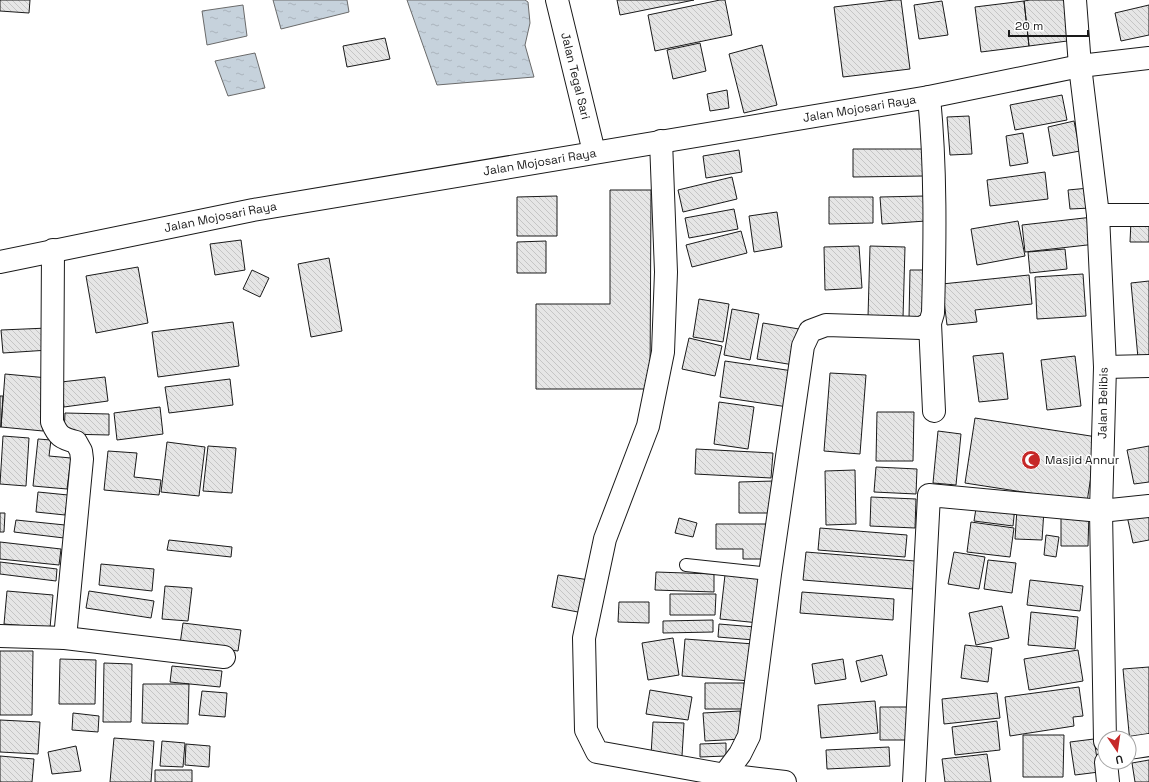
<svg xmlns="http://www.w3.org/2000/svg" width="1149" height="782" font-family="'Space Grotesk',sans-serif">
<defs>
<pattern id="water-ripples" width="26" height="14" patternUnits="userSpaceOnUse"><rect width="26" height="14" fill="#c6d2dc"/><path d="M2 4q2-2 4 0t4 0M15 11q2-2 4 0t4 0" fill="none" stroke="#aab4bc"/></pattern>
<pattern id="building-back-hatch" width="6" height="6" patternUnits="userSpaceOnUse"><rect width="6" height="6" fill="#e6e6e6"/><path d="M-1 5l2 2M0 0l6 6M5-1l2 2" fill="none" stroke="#c5c5c5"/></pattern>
</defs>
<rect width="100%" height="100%" fill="#fff"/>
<path fill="url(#water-ripples)" stroke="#6a6a6a" d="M273 0H347L349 12 281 29Z
M407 0H525L528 2 530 23 525 45 534 77 437 85Z
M243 5 247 36 207 45 202 11Z
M255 53 265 88 228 96 215 61Z"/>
<path fill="url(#building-back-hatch)" stroke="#1a1a1a" d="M0 0H30L29 13 0 11Z
M617 0H694L620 15Z
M720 0H725L732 35 655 51 648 15Z
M894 0H901L910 69 843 77 834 7Z
M1030 0H1070L1075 40 1029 46 1024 1Z
M942 1 948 35 919 39 914 5Z
M1024 1 1029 46 981 52 975 7Z
M1149 5V35L1121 41 1115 13Z
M385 38 390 59 347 67 343 46Z
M700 43 706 71 673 79 667 50Z
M762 45 777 105 744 113 729 54Z
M727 90 729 108 710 111 707 94Z
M1062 95 1067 120 1015 130 1010 105Z
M969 116 972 154 950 155 947 117Z
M1074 121 1080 151 1053 156 1048 127Z
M1023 133 1028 163 1010 166 1006 136Z
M853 149H923V176L853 177Z
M739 150 742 172 706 178 703 156Z
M1045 172 1048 199 990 206 987 180Z
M732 177 737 199 683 212 678 190Z
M1089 188 1091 208 1070 209 1068 190Z
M610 190H651L650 389H536V304H610Z
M557 196V236H517V197Z
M925 196 926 221 882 224 880 197Z
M829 197H873V223L829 224Z
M734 209 738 229 689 238 685 218Z
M777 212 782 247 754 252 749 216Z
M1093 217 1096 244 1025 252 1022 225Z
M1018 221 1025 256 977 265 971 229Z
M1131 221 1149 222V242H1130Z
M741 231 747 253 692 267 686 245Z
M241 240 245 270 215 275 210 244Z
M546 241V273H517V242Z
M859 246 862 288 825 290 824 247Z
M870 246 905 247 903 318 868 317Z
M1065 249 1067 269 1030 273 1028 252Z
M329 258 342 331 311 337 298 264Z
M138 267 148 323 96 333 86 276Z
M252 270 269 278 260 297 243 289Z
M910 270H929V318H909Z
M1083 274 1086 316 1037 319 1035 277Z
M1029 275 1032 304 975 310 977 322 947 325 942 284Z
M1149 281V357L1138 358 1131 283Z
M699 299 729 304 723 342 693 337Z
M732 309 759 314 750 360 724 355Z
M233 322 239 366 158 377 152 332Z
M763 323 799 329 794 365 757 359Z
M48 328 49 350 3 353 1 330Z
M689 338 722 346 715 376 682 369Z
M1003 353 1008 399 979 402 973 356Z
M1075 356 1081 406 1047 410 1041 360Z
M725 361 793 371 788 407 720 397Z
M830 373 866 375 860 454 824 451Z
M5 374 48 378 43 431 1 427Z
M105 377 108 401 64 407 61 382Z
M230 379 233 405 169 413 165 387Z
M0 396H3L1 427H0Z
M719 402 754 407 748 449 714 444Z
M160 407 163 434 117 440 114 413Z
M877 412H914L913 461H876Z
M65 413 109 414V435L64 434Z
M975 418 1097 437 1087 502 965 483Z
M938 431 961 434 956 485 933 483Z
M3 436 29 438 26 486 0 484Z
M38 439 51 440 49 456 71 458 67 489 33 486Z
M167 442 205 447 199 496 161 492Z
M208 446 236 448 232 493 203 491Z
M1149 446V482L1134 484 1127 450Z
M696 449 773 453 771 478 695 474Z
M108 451 137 453 134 477 161 480 159 495 104 490Z
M876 467 917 469 916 494 874 492Z
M855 470 856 524 826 525 825 471Z
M774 481 775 513H739V482Z
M38 492 68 495 65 515 36 512Z
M871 497 916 499 915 528 870 526Z
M977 502 1015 507 1013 526 974 521Z
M1017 509 1044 510 1042 540 1015 539Z
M1149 511V540L1133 543 1127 516Z
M1061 512H1089L1088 546H1061Z
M0 513H5L4 532H0Z
M679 518 697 523 693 537 675 533Z
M16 520 65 525 64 538 14 532Z
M971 522 1014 528 1010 557 967 552Z
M716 524H767L768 559H743V549H716Z
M820 528 907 535 905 557 818 550Z
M1046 535 1059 537 1056 557 1044 555Z
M169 540 232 547 231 557 167 550Z
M0 542 61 549 59 565 0 559Z
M806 552 915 561 913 589 803 580Z
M954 552 985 557 979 589 948 584Z
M988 560 1016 563 1012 593 984 589Z
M0 562 57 569 56 581 0 574Z
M101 564 154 569 152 591 99 585Z
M656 572 714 574V592L655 590Z
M558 575 589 580 583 613 552 607Z
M725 575 763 579 759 623 720 619Z
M1030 580 1083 586 1080 611 1027 605Z
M165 586 192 588 188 621 162 619Z
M7 591 53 595 50 628 4 624Z
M89 591 154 601 151 618 86 608Z
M802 592 894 599 893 620 800 613Z
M670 594H716L715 615H670Z
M619 602H649V623L618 622Z
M1002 606 1009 638 976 645 969 613Z
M1031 612 1078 617 1075 649 1028 645Z
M713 620V632L663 633V621Z
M183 623 241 630 238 651 180 644Z
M719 624 755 627 754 640 718 637Z
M673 638 679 675 648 680 642 643Z
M685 639 754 644 751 681 682 676Z
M965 645 992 648 988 682 961 678Z
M1078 650 1083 681 1029 690 1024 659Z
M0 651H33L32 715H0Z
M882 655 887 675 861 682 856 661Z
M60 659 96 660 95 704H59Z
M843 659 846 679 815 684 812 664Z
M104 663 132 664 131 722H103Z
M172 666 222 671 220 687 170 682Z
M1149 667V742L1130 743 1123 669Z
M705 683H744L745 709H705Z
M143 684H189L188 724 142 723Z
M1079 687 1083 716 1073 717 1074 726 1010 736 1005 697Z
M650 690 692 697 688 720 646 714Z
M202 691 227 693 225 717 199 715Z
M997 693 1000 718 944 724 942 699Z
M875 701 878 733 821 738 818 705Z
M880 707H915V740H880Z
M740 711 742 739 705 741 703 713Z
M73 713 99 716 98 732 72 730Z
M0 720 40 722 38 754 0 752Z
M997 721 1000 750 955 755 952 727Z
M653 722 684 723 682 756 651 755Z
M1023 735H1064L1063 777H1023Z
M114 738 154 741 151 782H110Z
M1094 739 1099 772 1075 775 1070 742Z
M162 741 185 743 183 767 160 766Z
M726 743V756L700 757V744Z
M186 744 210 746 209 767 185 765Z
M76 746 81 771 52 774 48 752Z
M889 747 890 766 827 769 826 750Z
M987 754 991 782H945L942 759Z
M0 756 34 759 32 782H0Z
M1149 760V782H1135L1132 763Z
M155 770H192V782H155Z"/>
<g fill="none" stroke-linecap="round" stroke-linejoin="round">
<g stroke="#1a1a1a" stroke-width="14">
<path id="service" d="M686 565 770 574"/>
</g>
<g stroke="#1a1a1a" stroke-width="24">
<g id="minor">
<path id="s1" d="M557 0 594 152"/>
<path d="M1075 0 1080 66"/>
<path d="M661 141 666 272 663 352 648 426 605 539 584 638 586 730 597 752 725 775 785 782"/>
<path d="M1098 215H1149"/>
<path d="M53 250 52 422C58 436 61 438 76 442L81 451 82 459 65 638"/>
<path d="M930 323 934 411"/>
<path d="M1105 367 1149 366"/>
<path d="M0 636 65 638 224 657"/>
<path d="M1129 748 1149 745"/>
<path d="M719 782 740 754 749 736 770 574 803 346 810 331 826 325 921 328 930 323 933 313C935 241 936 168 929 97"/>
<path d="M914 782 929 495 1101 511 1149 506"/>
</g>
</g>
<g stroke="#1a1a1a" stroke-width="24">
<g id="tertiary">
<path d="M1080 66 1098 215 1105 367 1101 511 1105 741"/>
<path id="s2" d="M0 262 253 210 929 97 1080 66 1149 58"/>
<path d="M1106 762 1108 782"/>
</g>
</g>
<use href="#service" stroke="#fff" stroke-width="12"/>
<use href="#minor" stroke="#fff" stroke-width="22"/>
<use href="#tertiary" stroke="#fff" stroke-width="22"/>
</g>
<defs>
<g id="mosque-disc" transform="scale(1)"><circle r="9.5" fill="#c62828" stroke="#fff"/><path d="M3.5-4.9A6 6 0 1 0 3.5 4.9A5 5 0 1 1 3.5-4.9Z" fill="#fff"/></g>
</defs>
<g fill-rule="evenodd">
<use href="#mosque-disc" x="1031" y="460"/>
</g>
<g text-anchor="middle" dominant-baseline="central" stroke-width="3" stroke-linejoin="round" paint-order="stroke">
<g font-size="12" fill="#1a1a1a" stroke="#fff">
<text stroke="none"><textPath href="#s1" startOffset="78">Jalan Tegal Sari</textPath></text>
<text stroke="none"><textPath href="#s2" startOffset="873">Jalan Mojosari Raya</textPath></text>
<text stroke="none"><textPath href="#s2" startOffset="549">Jalan Mojosari Raya</textPath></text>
<text stroke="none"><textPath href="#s2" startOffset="225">Jalan Mojosari Raya</textPath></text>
<text transform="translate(1103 403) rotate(-89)">Jalan Belibis</text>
</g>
<g font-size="12" fill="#1a1a1a" stroke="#fff" text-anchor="start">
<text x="1045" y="460">Masjid Annur</text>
</g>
</g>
<g transform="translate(1117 750) rotate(167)"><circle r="19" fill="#ffffff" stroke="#a3a3a3"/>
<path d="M0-3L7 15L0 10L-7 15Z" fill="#c62828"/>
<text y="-6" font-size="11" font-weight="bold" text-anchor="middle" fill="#1a1a1a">U</text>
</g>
<path d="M1009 30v6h79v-6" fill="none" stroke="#1a1a1a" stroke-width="2"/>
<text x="1015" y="30" font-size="12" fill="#1a1a1a" stroke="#ffffff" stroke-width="3" paint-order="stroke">20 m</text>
</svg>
